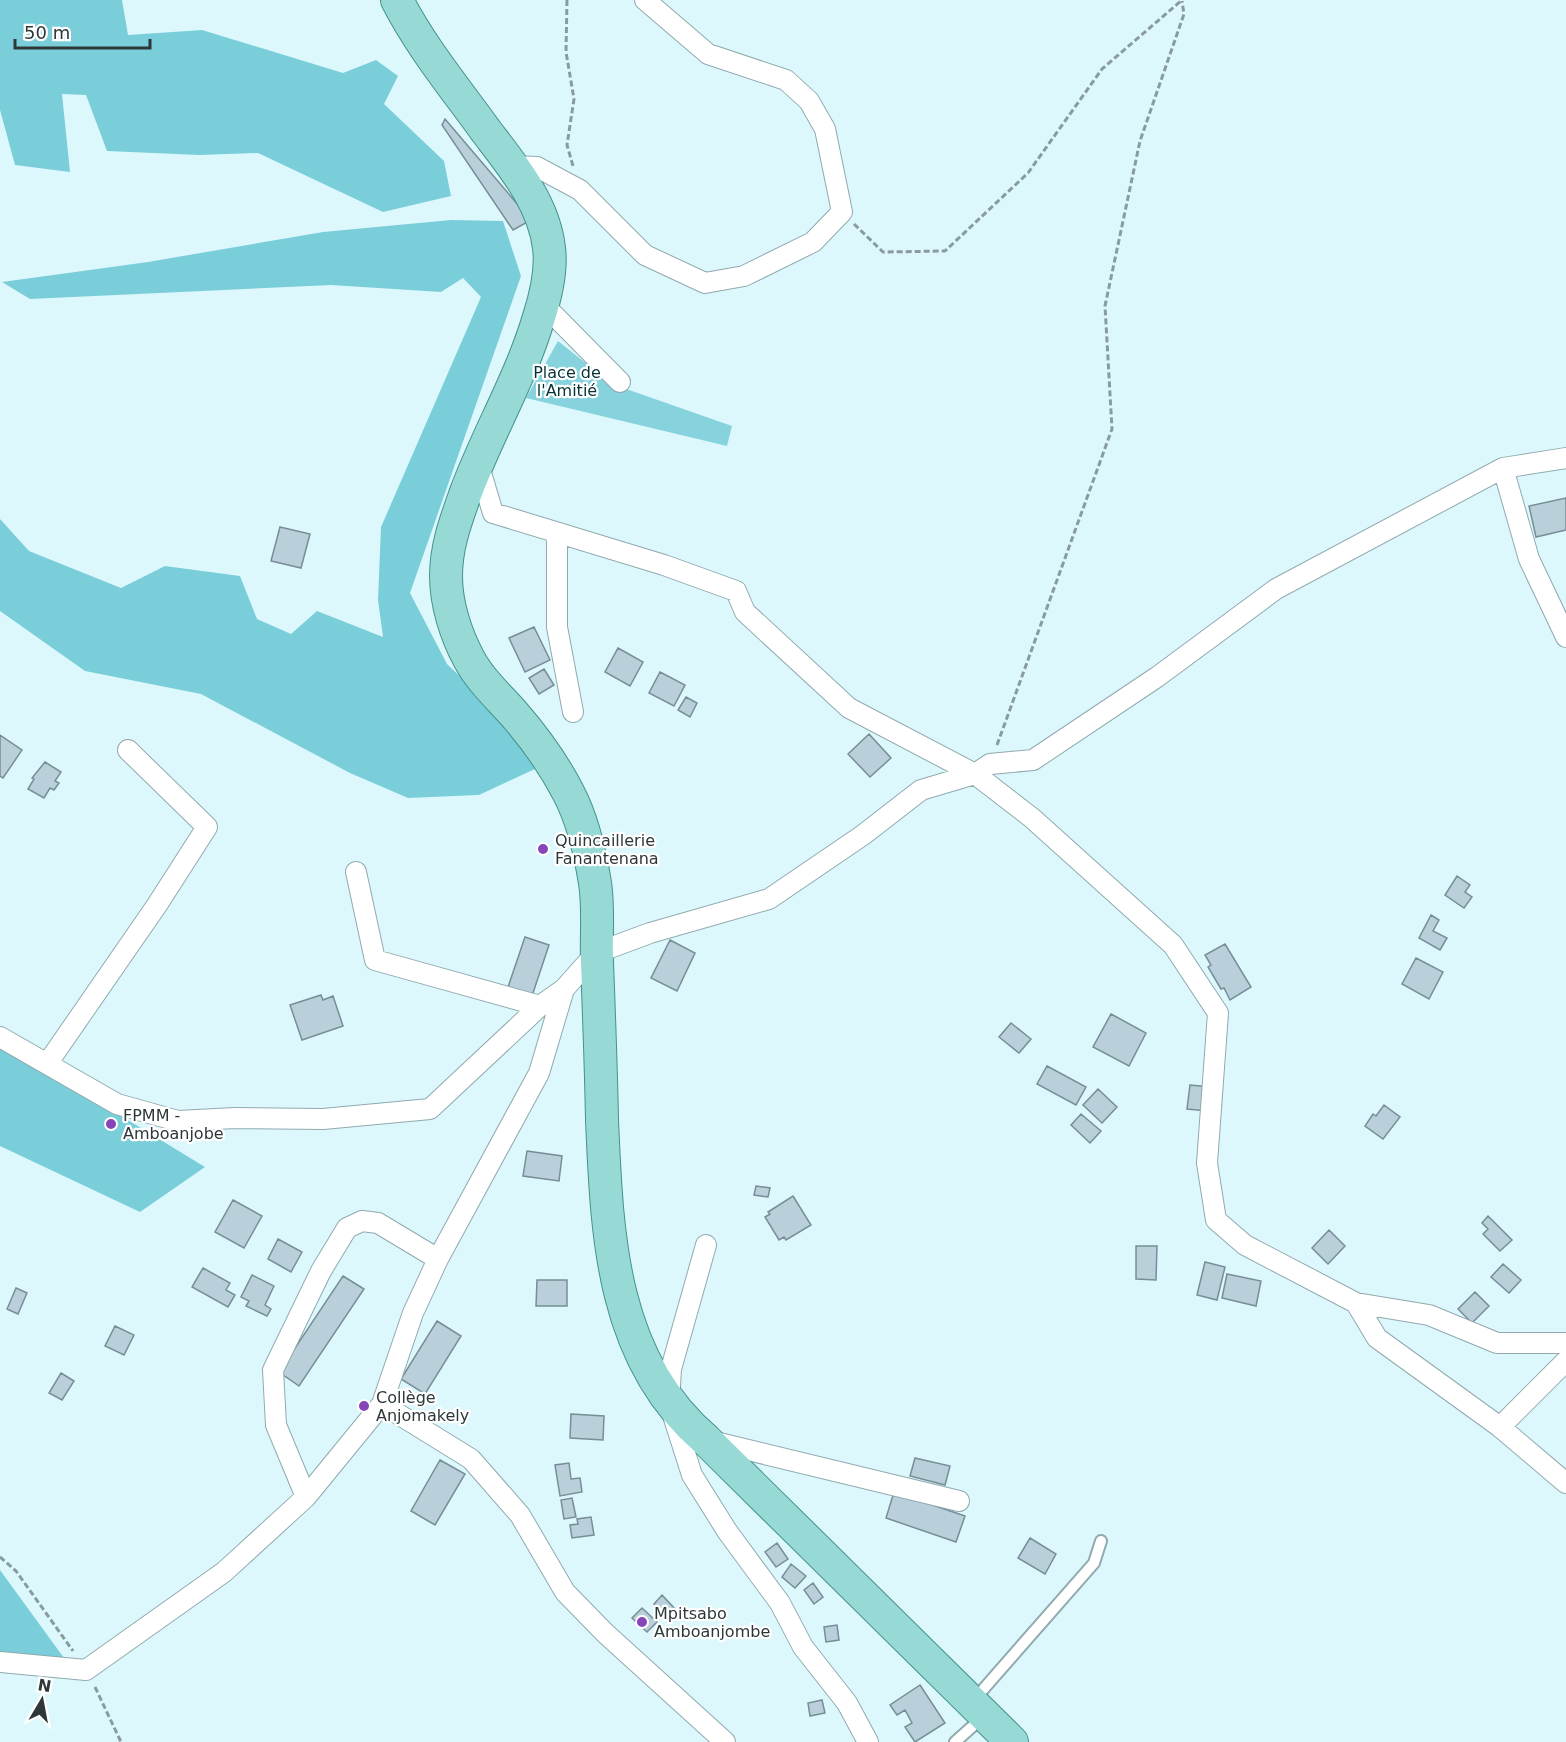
<svg xmlns="http://www.w3.org/2000/svg" width="1566" height="1742" font-family="'DejaVu Sans',sans-serif">
<rect width="100%" height="100%" fill="#ddf8fd"/>
<path fill="#86d3de" d="M558 341 612 384 732 426 727 446 526 398Z"/>
<path fill="#7aceda" d="M0 0H122L128 35 202 30 343 73 376 60 398 76 384 104 444 161 451 196 383 212 258 153 199 155 107 151 86 95 62 94 70 172 15 165 0 110Z
M451 220 503 221 521 276 410 593 447 664 550 762 479 795 408 798 350 773 201 694 85 671 0 611V519L29 551 121 588 165 566 240 576 257 619 291 634 317 611 383 637 378 600 381 527 481 297 463 278 441 292 331 285 30 299 2 282 148 262 323 232Z
M0 1042 205 1167 140 1212 0 1146Z
M0 1570 64 1658 0 1656Z"/>
<path fill="#b9d0db" stroke="#778d97" stroke-width="1.5" d="M445 119 531 220 513 230 442 125Z
M1566 498V530L1536 537 1529 506Z
M280 527 310 534 301 568 271 561Z
M534 627 550 660 525 672 509 638Z
M618 648 643 662 630 686 605 672Z
M544 669 554 685 539 694 529 678Z
M660 672 685 685 674 706 649 693Z
M686 697 697 703 690 717 678 710Z
M869 734 891 758 870 777 848 754Z
M0 735 22 750 3 778 0 776Z
M45 762 61 772 55 781 59 783 54 790 50 788 44 798 28 789 34 779 32 778Z
M1457 876 1470 885 1465 892 1472 897 1464 908 1445 895Z
M1431 915 1439 920 1433 931 1447 938 1440 950 1419 938Z
M525 937 549 945 531 999 507 990Z
M670 940 695 953 677 991 651 978Z
M1225 944 1251 987 1230 1000 1224 988 1221 989 1208 967 1211 965 1205 955Z
M1416 958 1443 972 1429 999 1402 984Z
M321 995 323 1000 333 996 343 1026 302 1040 290 1005Z
M1111 1014 1146 1033 1129 1066 1093 1047Z
M1011 1023 1031 1039 1019 1053 999 1037Z
M1047 1066 1086 1087 1076 1105 1037 1084Z
M1190 1085 1210 1087 1208 1111 1187 1109Z
M1098 1089 1117 1107 1102 1123 1083 1105Z
M1384 1105 1400 1117 1383 1139 1365 1126 1373 1114 1376 1116Z
M1081 1114 1101 1131 1090 1143 1071 1125Z
M527 1151 562 1156 559 1181 523 1176Z
M756 1186 770 1188 768 1197 754 1195Z
M793 1196 811 1225 786 1240 784 1237 779 1240 765 1217 770 1214 768 1212Z
M233 1200 262 1216 244 1248 215 1232Z
M1488 1216 1512 1240 1500 1251 1483 1234 1488 1229 1482 1223Z
M1329 1230 1345 1246 1328 1264 1312 1248Z
M278 1239 302 1252 291 1272 268 1259Z
M1136 1246H1157L1156 1280 1136 1279Z
M1205 1262 1225 1267 1217 1300 1197 1295Z
M1503 1264 1521 1280 1509 1293 1491 1277Z
M203 1268 230 1283 226 1290 235 1295 228 1307 192 1287Z
M1227 1274 1261 1281 1256 1306 1222 1298Z
M252 1275 274 1286 265 1305 271 1309 267 1316 246 1306 249 1301 241 1297Z
M343 1276 364 1289 299 1386 279 1372Z
M537 1280H567V1306H536Z
M16 1288 27 1293 18 1314 7 1309Z
M1475 1292 1489 1306 1472 1323 1458 1309Z
M437 1321 461 1336 425 1394 401 1379Z
M115 1326 134 1335 124 1355 105 1346Z
M61 1373 74 1381 62 1400 49 1393Z
M571 1414 604 1416 603 1440 570 1438Z
M915 1458 950 1466 945 1485 910 1476Z
M440 1460 465 1474 435 1525 411 1511Z
M569 1463 571 1479 580 1478 582 1492 560 1496 555 1465Z
M894 1492 965 1516 956 1542 886 1518Z
M572 1498 576 1517 564 1519 561 1500Z
M591 1517 594 1535 572 1538 570 1525 578 1524 577 1519Z
M1030 1538 1056 1554 1045 1574 1018 1558Z
M777 1543 788 1559 776 1567 765 1552Z
M791 1564 806 1576 795 1588 782 1577Z
M813 1583 823 1597 814 1604 804 1590Z
M662 1595 676 1610 667 1618 654 1604Z
M642 1608 657 1622 647 1632 632 1618Z
M837 1625 839 1640 826 1642 824 1627Z
M920 1685 945 1723 915 1742 905 1727 912 1723 905 1710 897 1715 890 1705Z
M822 1700 825 1713 810 1716 808 1703Z"/>
<g fill="none" stroke-linecap="round" stroke-linejoin="round">
<g stroke="#90aaae" stroke-width="14">
<path id="service" d="M973 1701 1094 1563 1101 1541
M955 1742 983 1717"/>
</g>
<g stroke="#90aaae" stroke-width="22">
<path id="minor" d="M512 166 537 167 580 190 645 255 705 283 744 276 813 242 842 212 825 129 809 101 786 80 708 54 645 0
M543 304 620 382
M478 463 493 513 664 565 736 591 745 612 849 708 975 774 1032 818 1173 945 1218 1013 1207 1163 1216 1220 1245 1245 1356 1303 1429 1315 1497 1343H1566
M1503 468 1529 559 1566 637
M557 534V627L573 712
M356 872 375 960 540 1006
M0 1037 117 1104 178 1121 235 1118 323 1119 430 1109 540 1006 564 989
M47 1064 157 905 207 827 128 750
M706 1245 671 1369 669 1403 692 1475 727 1531 780 1603 803 1647 847 1703 868 1742
M1356 1303 1377 1338 1500 1427 1566 1483
M382 1404 471 1459 520 1515 565 1592 605 1633 725 1742
M1500 1427 1566 1361
M711 1441 959 1501
M306 1497 276 1425 273 1370 321 1271 347 1228 362 1221 378 1223 438 1259
M0 1662 86 1670 224 1572 306 1497 382 1404 413 1313 438 1259 539 1073 564 989 596 953 650 933 769 899 863 835 921 790 975 774 990 764 1033 760 1157 677 1276 589 1503 468 1566 458"/>
</g>
<g stroke="#44918c" stroke-width="34">
<path id="primary" d="M397 0C421 47 455 88 486 131 512 165 544 203 549 248 552 271 546 295 539 317 521 378 488 433 466 492 456 520 446 546 446 576 446 604 456 635 469 659 480 680 499 697 514 714 534 737 554 765 568 792 583 820 590 851 595 883 599 908 596 936 597 962 599 1014 601 1067 602 1120 607 1235 611 1359 706 1440L1012 1742"/>
</g>
<path stroke="#899b9f" stroke-width="3" stroke-dasharray="6 3" stroke-linecap="butt" d="M567 0 566 52 574 99 567 145 573 166
M854 224 883 252 945 251 1028 173 1102 69 1182 0
M997 745 1112 429 1105 306 1140 141 1184 14 1182 1
M0 1557 16 1571 73 1651
M95 1687 121 1742"/>
<use href="#service" stroke="#fff" stroke-width="10"/>
<use href="#minor" stroke="#fff" stroke-width="20"/>
<use href="#primary" stroke="#97dad5" stroke-width="32"/>
</g>
<g fill="#8645b9" stroke="#fff" stroke-width="2">
<circle cx="543" cy="849" r="6"/>
<circle cx="111" cy="1124" r="6"/>
<circle cx="364" cy="1406" r="6"/>
<circle cx="642" cy="1622" r="6"/>
</g>
<g text-anchor="middle" dominant-baseline="central" stroke-width="4.5" stroke-linejoin="round" paint-order="stroke">
<g font-size="16" fill="#063137" stroke="#fff">
<text x="567" y="372">Place de<tspan x="567" dy="18">l'Amitié</tspan></text>
</g>
<g font-size="16" fill="#2d3739" stroke="#fff" text-anchor="start">
<text x="555" y="840">Quincaillerie<tspan x="555" dy="18">Fanantenana</tspan></text>
<text x="123" y="1115">FPMM -<tspan x="123" dy="18">Amboanjobe</tspan></text>
<text x="376" y="1397">Collège<tspan x="376" dy="18">Anjomakely</tspan></text>
<text x="654" y="1613">Mpitsabo<tspan x="654" dy="18">Amboanjombe</tspan></text>
</g>
</g>
<g transform="translate(42 1700) rotate(10)" stroke="#ffffff" stroke-width="4.5" paint-order="stroke">
<path d="M0-4.5L10 22L0 15L-10 22Z" fill="#2d3739"/>
<text y="-9" font-size="16" font-weight="bold" text-anchor="middle" fill="#2d3739">N</text>
</g>
<path d="M15 39v9h135v-9" fill="none" stroke="#2d3739" stroke-width="3"/>
<text x="24" y="39" font-size="18" fill="#2d3739" stroke="#ffffff" stroke-width="4.5" paint-order="stroke">50 m</text>
</svg>
